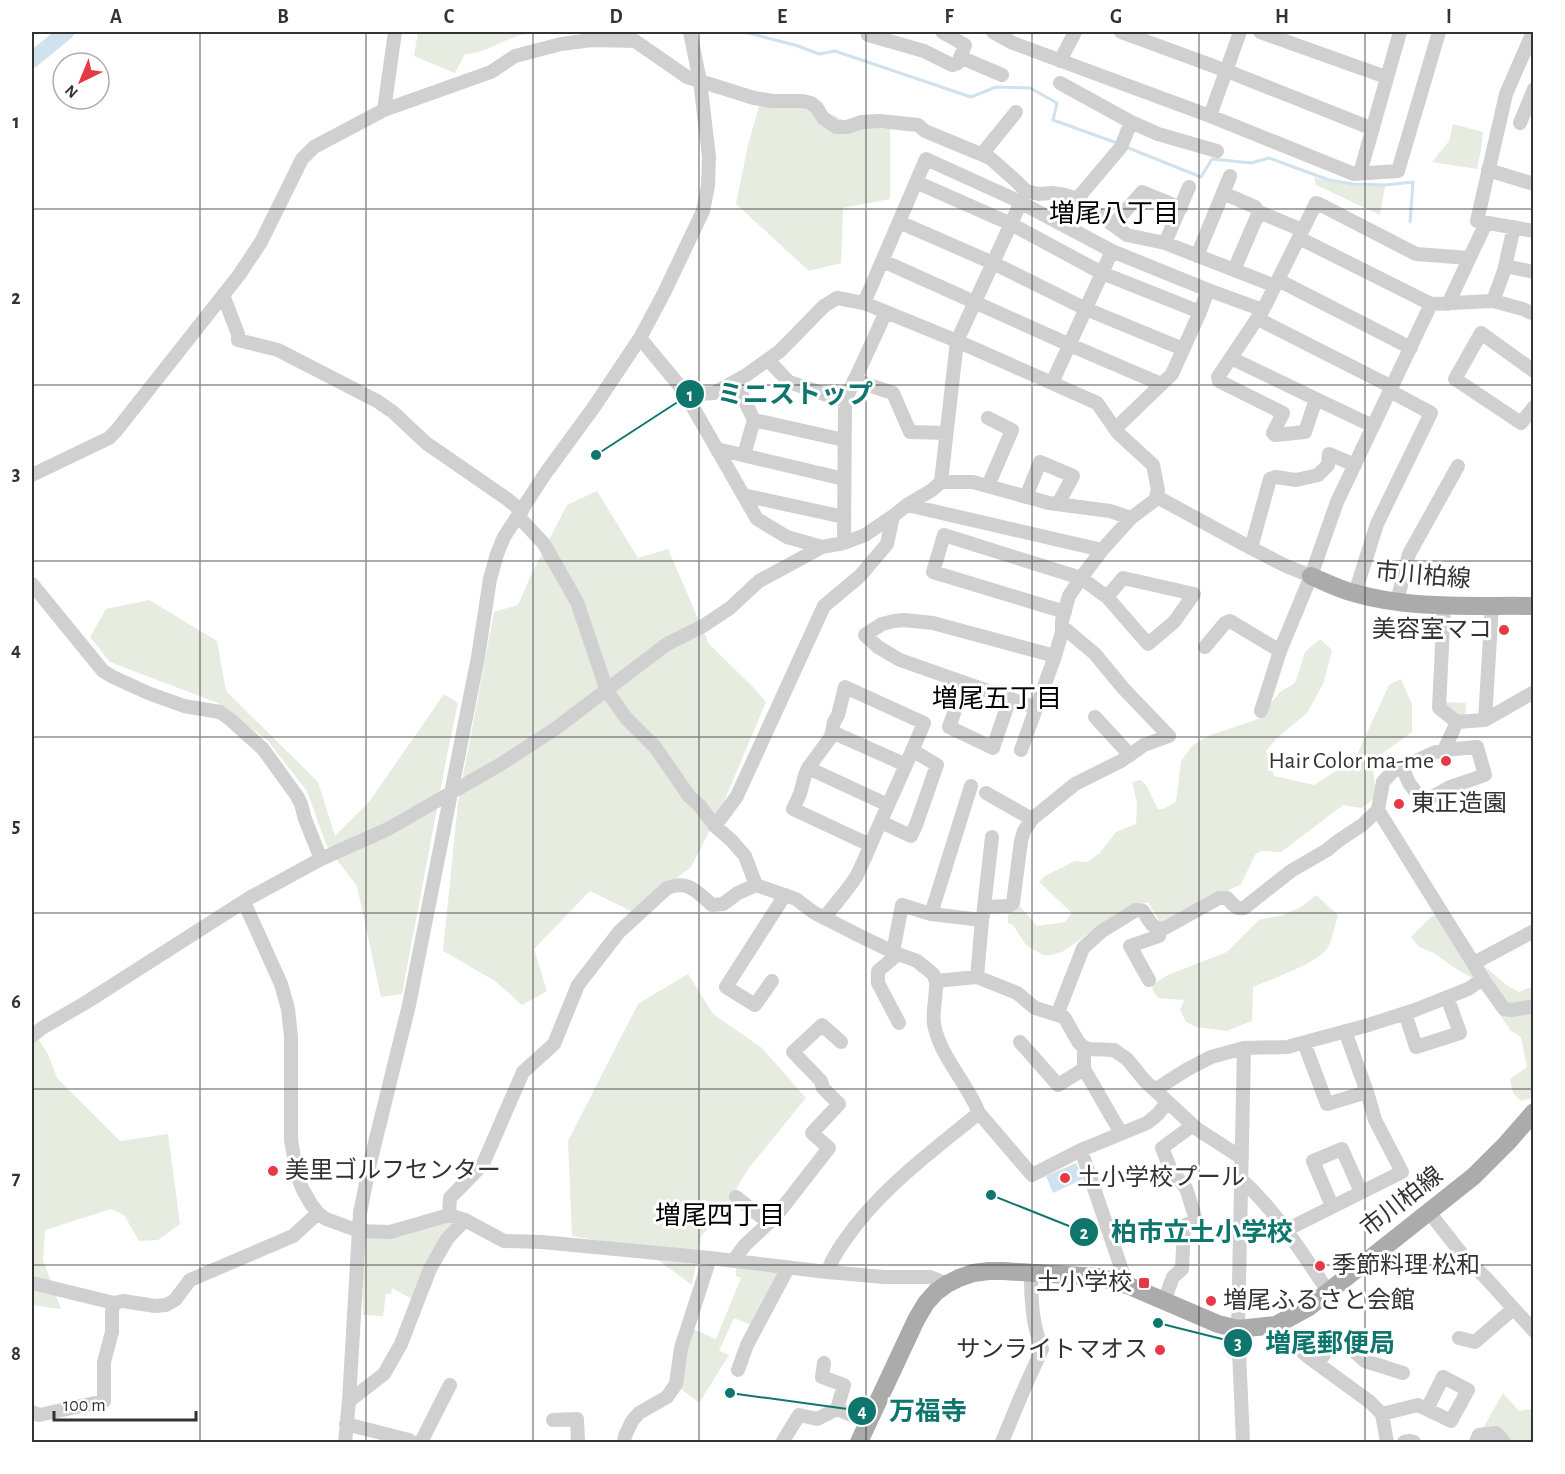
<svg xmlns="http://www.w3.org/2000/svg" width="1565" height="1474" font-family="'Alegreya Sans','Noto Sans JP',sans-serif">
<rect width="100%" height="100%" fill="#fff"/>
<path fill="#e6ecdf" d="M418 32H545C537 33 529 33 521 35 504 39 481 55 465 54L455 73 414 56Z
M763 92 797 98 858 127 890 129V199L843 208 841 263 809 271 736 204 748 145Z
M1453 124 1483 132 1481 150 1477 169 1432 162 1449 141Z
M1314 177C1337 185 1360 186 1385 186L1380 215 1316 185Z
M597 491 638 558 668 549 709 644 753 687 766 702 720 811 691 867 633 912 590 891 534 949 547 991 522 1005 495 981 443 951 458 803 494 612 518 605 531 575 567 505Z
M149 600 217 641 226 691 318 782 335 836 369 802 444 694 458 703 448 750 402 994 381 997 357 886 327 847 307 791 268 741 218 703 110 662 90 637 106 609Z
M1320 639 1332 650 1324 682 1307 713 1277 738 1266 751 1274 776 1314 785 1355 759 1389 685 1401 679 1412 704V732L1372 761 1375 786 1374 798 1362 808 1343 805 1281 852 1261 851 1255 855 1241 884 1161 924 1148 902 1114 915 1064 951 1052 955H1043L1026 945 1013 925 1008 923V915L1017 903 1037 926 1065 922 1072 913 1039 882 1045 876 1075 861 1087 862 1100 853 1116 832 1136 824 1137 803 1132 782 1141 780 1146 785 1158 809H1163L1176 802 1181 761 1193 745 1208 736 1258 719 1280 692 1295 683 1305 652Z
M1445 702 1466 703 1465 719 1446 711Z
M1316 895 1338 915C1335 925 1333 937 1328 947 1321 962 1269 980 1253 987L1252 1021 1227 1031 1196 1027 1186 1022 1180 1010 1184 1000 1158 998 1153 991 1152 985 1168 975 1227 952 1259 920 1283 915 1301 907Z
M1449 912 1485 967 1508 986 1519 992 1533 986V1098L1521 1101 1513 1093 1510 1079 1527 1067 1521 1037 1510 1030 1493 1004 1471 977 1453 967 1434 953 1419 947 1411 937 1432 916Z
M688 974 713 1014 762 1048 806 1098 748 1169 729 1201 701 1237 692 1285 640 1247 572 1236 568 1141 638 1004Z
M32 1030 48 1054 57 1078 120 1141 168 1134 180 1224 158 1240 139 1241 124 1215 111 1209 45 1230 43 1260 61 1309 32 1305Z
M449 1220 457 1222 412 1299 392 1288 391 1294H386L383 1316 363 1315 362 1234Z
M736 1265 783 1272 754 1326 734 1318 719 1351 729 1355 699 1403 680 1388 684 1352 693 1329 716 1339 741 1278 736 1276Z
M1503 1393 1519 1411 1533 1409V1442H1510L1482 1430Z"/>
<path fill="#cfe2ee" d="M1076 1163 1083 1179 1053 1193 1046 1176Z"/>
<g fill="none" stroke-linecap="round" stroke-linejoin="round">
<path stroke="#cfe2ee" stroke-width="3" d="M744 32 795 45 819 54 835 51 971 97 996 87 1030 88 1057 103 1053 120 1117 143
M1126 147 1201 177 1212 159 1251 163 1269 158 1329 180 1353 184 1385 185 1413 182 1410 222"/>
<path stroke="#cfe2ee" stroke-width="16" d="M32 60 66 32"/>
<path stroke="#d0d0d0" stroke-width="14" d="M869 32 868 35 924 51 952 65 958 63 965 45 942 32
M993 32 1013 43 1210 116 1354 174 1398 171 1439 32
M1121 32 1227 71 1373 129
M1260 32 1386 77
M1533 32 1506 94 1477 221 1534 231
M960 57 1002 75
M1060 61 1075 32
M1060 83 1131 122 1158 134 1217 151
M384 110 395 32
M1210 116 1240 32
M1520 123 1534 89
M982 154 1016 112
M1488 170 1534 184
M1360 173 1400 32
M916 182 1011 224 1102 273 1200 312
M1223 193 1255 207 1259 212 1302 230
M1077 199 1121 147 1131 122
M899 222 993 263 1086 309 1183 349
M1113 225 1142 192 1181 208
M1299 238 1431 304
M1165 243 1189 187
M1197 256 1230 176
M883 261 1070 345 1161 384
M1505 266 1534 272
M1234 270 1259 212
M1278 280 1411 348
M223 295 238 334V340L278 350 377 401 393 412 426 443 507 499 522 511
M1493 301 1523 309 1534 314
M864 303 926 159 1014 199 1112 251 1208 290 1263 310
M1448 304 1486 223
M1258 319 1392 387
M640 338 683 390 757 519 787 537 822 547
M1231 358 1316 399
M768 360 789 382 845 401
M1534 371 1481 333 1455 379 1521 423 1534 407
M854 380 893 393 910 432 946 433
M735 381 754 420 744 455
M1052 383 1112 251
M686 395 714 393 745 376 780 351 824 306 837 298 864 303 957 341 1097 403 1118 433 1153 465 1158 490 1155 500 1131 518 1102 550 1081 578 1069 596 1062 621V632L1055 656 1021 750
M988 418 1012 430 988 486
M754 420 844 440
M1373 426 1316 399 1305 432 1275 435 1273 433 1283 413 1219 381 1218 377 1263 310 1316 203 1319 204 1416 254 1469 258
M1116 428 1172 374 1200 312 1208 290
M717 449 844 479
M32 475 109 438 116 431 239 275 261 242 302 159 314 147 384 110 491 72 515 56 561 44 592 40 635 41 687 77 754 98 772 101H803L811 103 817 108 823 118 836 127H847L862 122 880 121 918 125 925 131 990 158 1015 180 1026 191 1039 194 1052 193 1065 195 1077 199 1127 235 1165 243 1275 286
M941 482H973L1049 503 1110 511 1131 518
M743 495 844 517
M1026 497 1040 462 1073 476 1058 504
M1157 497 1251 548
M907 505 1102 550
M518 516 544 544 577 602 607 691 626 718 655 747 689 796 700 806 715 826 732 841 745 856 756 885
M844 543 845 401 886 312
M1311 576 1286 566 1251 548 1270 479 1276 477 1296 480 1318 475 1328 465 1329 454 1355 465
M32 584 103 671 113 677 148 693 184 706 220 712 232 721 263 749 297 796 301 804 305 819 321 859
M1355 593 1377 524 1431 413 1390 391
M1397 601 1409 554 1458 466
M1444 605 1439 708 1457 722 1485 720 1534 692
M1065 612 933 572 944 535 1081 578 1107 597 1148 644 1174 622 1194 594 1123 578 1107 597
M1205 647 1225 623 1230 621 1280 651
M965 683 949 727 993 748 1010 698
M1037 708 900 660 878 647 865 635 882 624 894 621 904 620 933 623 1055 656
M1261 711 1280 651 1311 576 1337 502 1431 304 1493 301 1504 271 1514 227
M1095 717 1130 755
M1485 720 1492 605
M832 732 906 765
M1444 750 1457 722
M808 768 888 805
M986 793 1032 819 1075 784 1121 761 1144 745 1169 736 1123 688 1095 654 1063 627
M1378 810 1483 979 1504 1009 1512 1010 1534 1006
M881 822 911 836 916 825 937 765 912 750
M715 826 737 796 824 606 860 576 887 544 893 516
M244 902 281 984 288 1009 291 1037V1140L297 1175 303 1190 311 1204 318 1213 326 1219 359 1231 390 1232 449 1215 465 1220 504 1241 542 1242 710 1258 827 1272 884 1277H930L947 1284
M984 907 1009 906 1013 903 1021 841 1024 831 1032 819
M931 914 971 786
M983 916 992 837
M824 918C835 904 847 891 856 877 864 862 870 845 877 830 893 794 909 759 924 723L845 687 838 715 834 722 831 737 808 768 805 775 800 794 793 809 870 845
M893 952 902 905 931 914 982 920 977 977
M898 954 878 971V983L899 1023
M1474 963 1534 931
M1149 980 1130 946 1159 936 1160 929
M772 981 755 1005 726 987 785 895
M1405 1013 1416 1047 1460 1033 1447 997
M1057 1015 1083 948 1102 931 1136 910 1143 911C1149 920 1153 931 1165 928L1219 898H1227C1232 903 1236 910 1244 908L1291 871 1327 850 1338 841 1362 825 1378 810 1383 782 1392 772 1405 766 1433 753 1444 750 1477 747 1485 775 1450 787 1423 802 1409 783 1402 767
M32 1036 42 1028 85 1003 251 897 321 859 388 829 501 764 555 729 667 644 703 626 730 608 759 581 822 547 844 543 865 535 893 516 907 505 932 490 941 482 957 341 1026 191
M1020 1042 1058 1085 1084 1069
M1304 1043 1327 1104 1367 1092 1345 1031
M1084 1047V1069L1121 1133
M1155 1090 1186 1070 1211 1057 1244 1048 1287 1047 1365 1026 1415 1010 1468 989 1483 979
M1081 1150 1147 1123 1158 1114 1167 1102
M1242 1180C1277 1212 1301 1252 1328 1291
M736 1197 769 1223
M1332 1206 1313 1161 1342 1149 1361 1192
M1429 1212 1465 1258 1485 1277 1534 1331
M449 1215 450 1198 483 1164 523 1072 554 1044 578 985 619 932 667 888C689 880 696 891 712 905L723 904 738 893 756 885 796 899 813 912 854 933 893 952 917 961 933 974 936 981
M1286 1230 1402 1172 1375 1120 1367 1092
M733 1261 745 1245 776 1216 829 1148 812 1133 839 1104 823 1088 821 1081 793 1052 822 1025 841 1042
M827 1272C834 1254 844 1241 856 1225 891 1181 936 1148 979 1113
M32 1283 114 1303 123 1301 155 1306 166 1305 175 1300 190 1280 293 1236 318 1213
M1127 1285 1081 1150 1032 1175 979 1113C967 1082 940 1057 934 1024 932 1011 937 994 936 981L977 977 1017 993 1035 1008 1064 1017 1079 1043 1084 1047 1089 1049 1114 1050 1127 1059 1145 1081 1197 1129 1242 1158
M1164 1301 1173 1277 1182 1269 1184 1226 1196 1220 1186 1188 1171 1170 1162 1148 1193 1125
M1276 1325 1285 1337 1307 1356 1370 1402 1382 1414 1387 1442
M1459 1338 1475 1342 1513 1309
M824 1363 822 1377 844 1385 837 1409
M1318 1364 1336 1335 1365 1361 1403 1373
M738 1370 747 1345 788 1268
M349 1401 384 1374 401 1344 430 1269 447 1239 465 1220
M32 1412 39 1415 104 1401V1362L112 1332V1311L114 1303
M1382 1414 1418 1405 1451 1421 1468 1390 1443 1377 1427 1409
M553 1420 577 1419 578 1442
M346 1424 409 1440 412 1442
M783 1441 799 1415 817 1419 837 1409 869 1422
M345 1442 349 1401 360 1213 370 1163 409 1005 478 657 490 579 497 554 504 537 545 474 594 407 640 338 664 293 703 211 708 186 709 157 700 81 690 32
M421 1442 450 1385
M624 1442 625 1436 632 1421 639 1413 667 1397 676 1384 681 1348 710 1258
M1002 1442 1021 1396 1042 1349C1032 1324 1031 1299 1031 1272
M1243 1442 1238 1329 1244 1048
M1404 1442 1410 1441 1414 1442
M1476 1442 1479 1435 1496 1433 1504 1442"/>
<path stroke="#ababab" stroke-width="18" d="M1311 576C1325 582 1339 589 1354 593 1412 610 1474 605 1534 606
M859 1442 916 1320 926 1303 936 1292 947 1284 959 1278 973 1273 989 1271H1003L1099 1277 1127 1285 1218 1324 1238 1329 1276 1325 1309 1307 1474 1176 1507 1143 1534 1112"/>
</g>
<path fill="none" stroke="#333" stroke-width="1.5" stroke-opacity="0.55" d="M200 32V1442M366 32V1442M533 32V1442M699 32V1442M866 32V1442M1032 32V1442M1199 32V1442M1365 32V1442M32 209H1534M32 385H1534M32 561H1534M32 737H1534M32 913H1534M32 1089H1534M32 1265H1534"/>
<g fill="#e63946" stroke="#fff" stroke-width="2">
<circle cx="1504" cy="630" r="6"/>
<circle cx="1446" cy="761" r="6"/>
<circle cx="1399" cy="804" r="6"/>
<circle cx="273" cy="1171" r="6"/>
<circle cx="1065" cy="1178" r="6"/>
<circle cx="1320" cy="1266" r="6"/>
<rect x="1138" y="1277" width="12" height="12" rx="3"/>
<circle cx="1211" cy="1301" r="6"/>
<circle cx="1160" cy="1350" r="6"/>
</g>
<g text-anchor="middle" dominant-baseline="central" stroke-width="6" stroke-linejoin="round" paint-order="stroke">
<g font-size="24" fill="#333" stroke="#fff">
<text transform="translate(1423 576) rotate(5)">市川柏線</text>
<text transform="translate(1402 1202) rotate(-38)">市川柏線</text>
</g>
<g font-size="24" fill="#333" stroke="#fff" text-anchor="start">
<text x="1492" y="630" text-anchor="end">美容室マコ</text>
<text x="1434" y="761" text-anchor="end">Hair Color ma-me</text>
<text x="1411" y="804">東正造園</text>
<text x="285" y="1171">美里ゴルフセンター</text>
<text x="1077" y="1178">土小学校プール</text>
<text x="1332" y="1266">季節料理 松和</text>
<text x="1132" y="1283" text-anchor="end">土小学校</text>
<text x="1223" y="1301">増尾ふるさと会館</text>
<text x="1148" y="1350" text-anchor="end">サンライトマオス</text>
</g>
<g font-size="26" fill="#000" stroke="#fff">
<text x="1114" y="214">増尾八丁目</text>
<text x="997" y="699">増尾五丁目</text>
<text x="720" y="1216">増尾四丁目</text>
</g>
</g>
<path fill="none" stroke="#0f766e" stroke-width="2" d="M596 455L690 394M991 1195L1084 1232M1158 1323L1238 1343M730 1393L862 1411"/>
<g fill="#0f766e" stroke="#fff" stroke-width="2">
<circle cx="596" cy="455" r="6"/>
<circle cx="991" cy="1195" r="6"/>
<circle cx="1158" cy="1323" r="6"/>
<circle cx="730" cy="1393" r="6"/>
<circle cx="690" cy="394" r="15"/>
<circle cx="1084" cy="1232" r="15"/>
<circle cx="1238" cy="1343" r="15"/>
<circle cx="862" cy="1411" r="15"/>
</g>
<g font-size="18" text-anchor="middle" font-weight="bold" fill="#fff">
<text x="690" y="401">1</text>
<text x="1084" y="1239">2</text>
<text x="1238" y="1349">3</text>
<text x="862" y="1417">4</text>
</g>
<g font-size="26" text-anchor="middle" font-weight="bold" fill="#0f766e" stroke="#fff" stroke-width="6" stroke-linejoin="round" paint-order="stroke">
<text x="795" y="403">ミニストップ</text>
<text x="1202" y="1241">柏市立土小学校</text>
<text x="1330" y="1352">増尾郵便局</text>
<text x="928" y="1420">万福寺</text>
</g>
<rect width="1565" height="1474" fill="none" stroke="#ffffff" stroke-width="66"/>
<g transform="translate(81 81) rotate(223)"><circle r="28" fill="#ffffff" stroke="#adadad" stroke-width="1.5"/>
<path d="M0-4.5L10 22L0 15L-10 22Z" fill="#e63946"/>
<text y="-9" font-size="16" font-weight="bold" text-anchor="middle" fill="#333333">N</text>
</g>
<path d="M54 1411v9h142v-9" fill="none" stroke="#333333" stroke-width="3"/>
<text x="63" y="1411" font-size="18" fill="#333333" stroke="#ffffff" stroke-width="4.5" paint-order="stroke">100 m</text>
<rect x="33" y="33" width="1499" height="1408" fill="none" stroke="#333" stroke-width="2"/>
<g font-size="20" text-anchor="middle" font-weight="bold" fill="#333">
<text x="116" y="23">A</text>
<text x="283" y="23">B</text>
<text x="449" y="23">C</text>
<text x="616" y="23">D</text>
<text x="782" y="23">E</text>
<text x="949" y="23">F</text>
<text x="1116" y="23">G</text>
<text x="1282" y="23">H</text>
<text x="1449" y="23">I</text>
<text x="16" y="128">1</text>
<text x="16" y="304">2</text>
<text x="16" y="480">3</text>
<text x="16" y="656">4</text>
<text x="16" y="832">5</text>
<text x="16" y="1008">6</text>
<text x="16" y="1184">7</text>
<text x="16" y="1360">8</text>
</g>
</svg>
